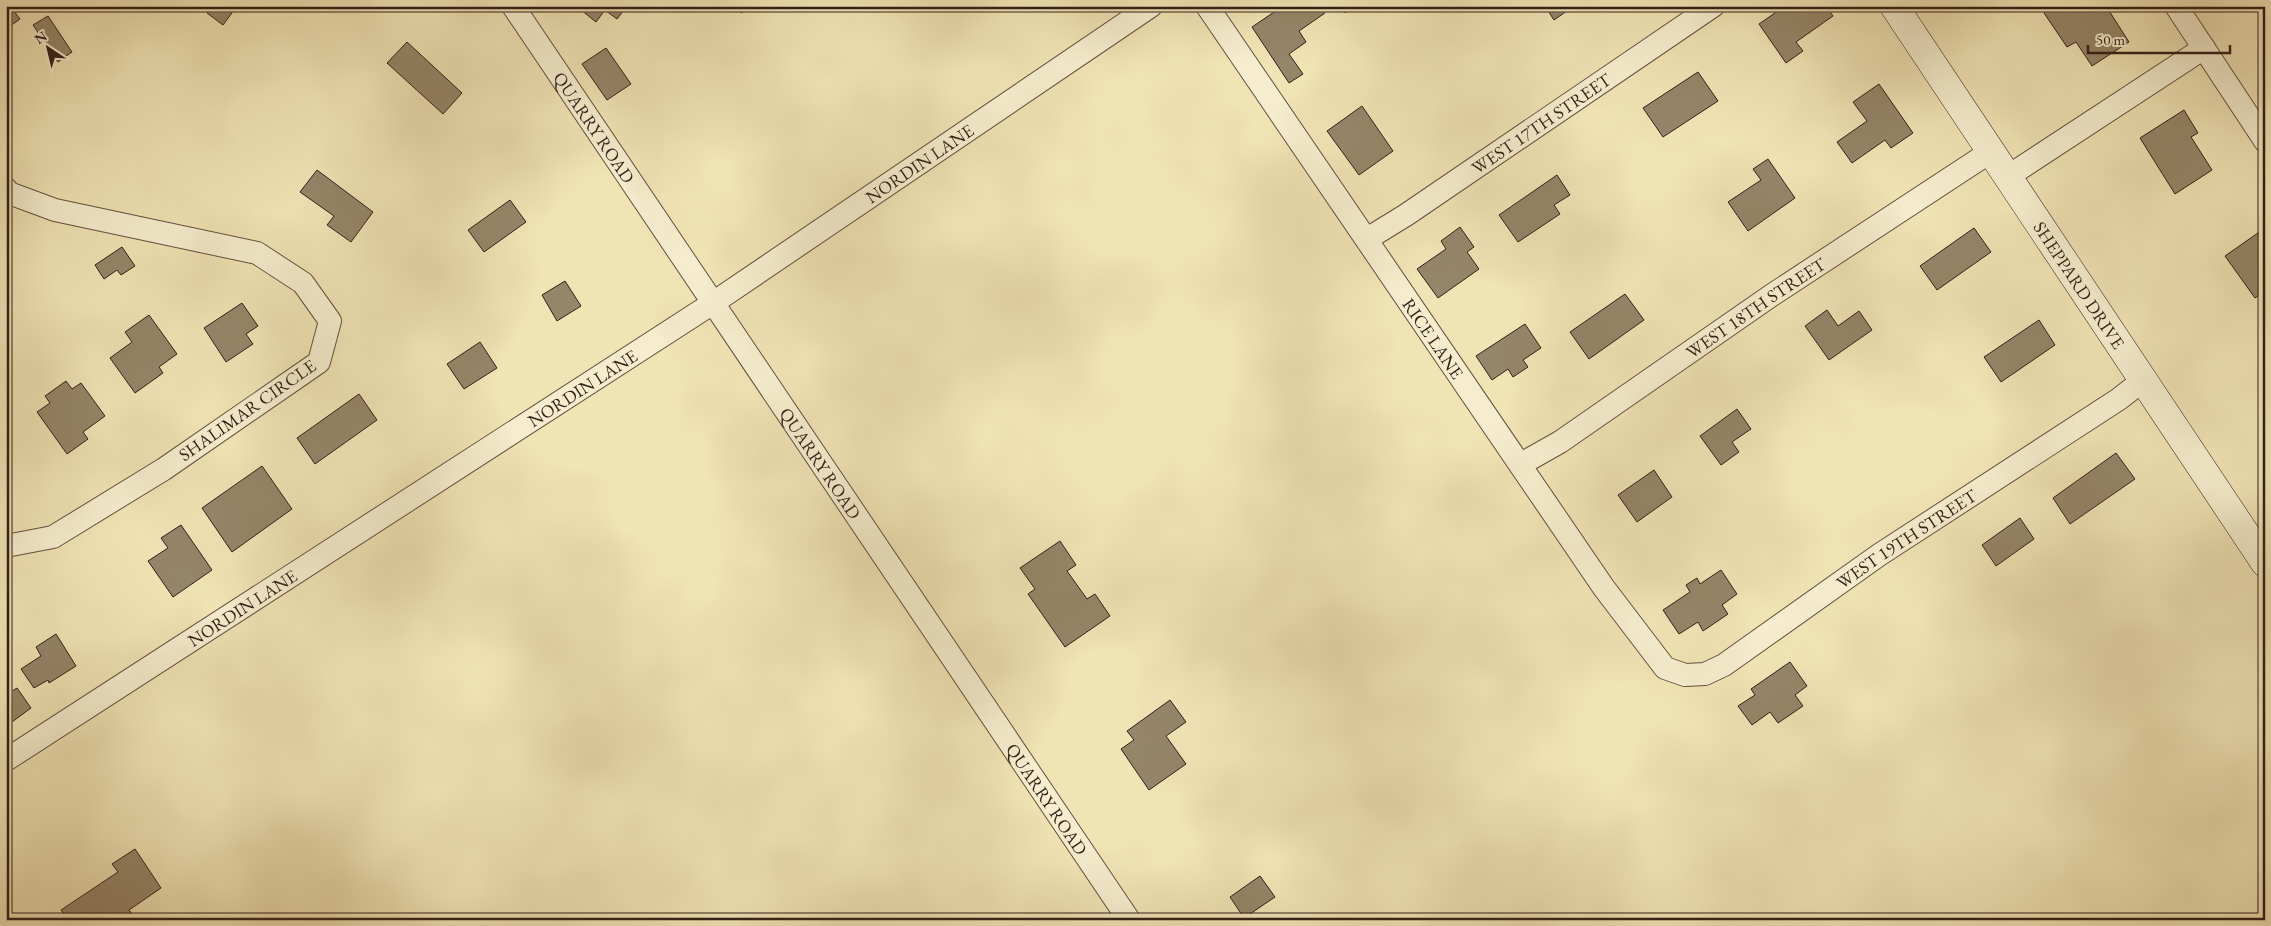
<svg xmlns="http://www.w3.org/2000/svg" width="2271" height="926" font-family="'EB Garamond',serif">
<rect width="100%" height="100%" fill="#f0e3b4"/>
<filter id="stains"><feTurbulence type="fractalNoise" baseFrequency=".004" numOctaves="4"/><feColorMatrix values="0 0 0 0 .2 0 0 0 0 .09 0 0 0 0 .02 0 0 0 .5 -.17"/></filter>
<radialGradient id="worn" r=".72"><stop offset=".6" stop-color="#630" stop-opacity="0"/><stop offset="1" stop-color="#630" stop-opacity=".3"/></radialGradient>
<path fill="#958569" stroke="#321f18" d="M6 6H10L20 19 6 29Z
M212 6H237L223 25 207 13Z
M576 6H627L617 19 605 10 596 22Z
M738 6H755L741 13Z
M1283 6H1321L1325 13 1299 31 1306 42 1289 54 1303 74 1289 83 1252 27Z
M1340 6H1354L1345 13Z
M1545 6H1574L1554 20Z
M1785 6H1826L1833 16 1796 42 1803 51 1786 63 1759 24Z
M2054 6H2085L2088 11 2095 6H2106L2129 42 2092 66 2076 42 2067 47 2044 13Z
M48 16 72 52 58 62 33 25Z
M407 42 462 93 443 114 387 63Z
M606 48 631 84 607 100 582 64Z
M1698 72 1718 101 1663 137 1643 108Z
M1879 84 1913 133 1891 148 1885 140 1852 163 1837 142 1867 121 1853 102Z
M1362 106 1393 151 1359 175 1327 131Z
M2184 110 2198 133 2191 137 2212 170 2175 194 2140 138Z
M1768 159 1795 198 1748 231 1728 202 1761 180 1753 169Z
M317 170 373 212 351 242 327 225 334 216 300 192Z
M1557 175 1570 195 1554 205 1560 214 1518 242 1499 215Z
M510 200 526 222 484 252 468 230Z
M1460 227 1474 247 1467 252 1479 269 1438 298 1417 269 1446 249 1441 241Z
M1974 228 1991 252 1937 290 1920 266Z
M2265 228V291L2255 298 2225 256Z
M122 247 135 266 121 275 117 270 104 279 95 265Z
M565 281 581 306 557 321 542 295Z
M1625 294 1644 320 1589 359 1570 332Z
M242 303 258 326 246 334 253 344 226 362 204 328Z
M1827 310 1838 326 1859 311 1872 330 1829 360 1805 326Z
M149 315 177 354 159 367 163 373 135 393 110 358 132 342 125 332Z
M2039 320 2055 345 2001 382 1984 357Z
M1525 324 1541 348 1523 360 1528 367 1513 377 1508 369 1492 380 1476 356Z
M480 342 497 368 464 389 447 364Z
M66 381 72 389 81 383 105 416 83 432 88 439 67 454 37 412 50 403 45 396Z
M359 394 377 420 315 464 297 438Z
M1737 409 1751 429 1732 442 1739 452 1721 465 1700 436Z
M2116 453 2135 479 2070 524 2053 498Z
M262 466 292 509 232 552 202 508Z
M1654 470 1672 497 1637 522 1618 495Z
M2020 518 2034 539 1996 566 1982 545Z
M181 525 212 570 173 597 148 561 168 548 161 538Z
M1060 541 1076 565 1067 571 1087 599 1095 594 1110 616 1065 647 1028 594 1035 589 1020 568Z
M1721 570 1737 594 1722 605 1728 614 1703 631 1698 622 1679 634 1663 610 1690 592 1686 585 1697 578 1700 584Z
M56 634 76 666 49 683 48 680 34 688 21 669 41 656 36 647Z
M1790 662 1807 686 1795 695 1803 706 1778 723 1770 712 1752 725 1738 706 1755 695 1751 689Z
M17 688 31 708 12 722 6 714V695Z
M1170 700 1186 722 1166 736 1186 764 1149 790 1121 749 1134 740 1127 731Z
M135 849 161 888 129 910 132 914 122 920H68L61 910 118 872 112 864Z
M1260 876 1275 897 1244 918 1230 897Z"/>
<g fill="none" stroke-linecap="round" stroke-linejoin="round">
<g stroke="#62503f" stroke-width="24">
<g id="street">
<path id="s1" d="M513 6 1129 920"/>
<path id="s2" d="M1207 6 1604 588 1665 668 1685 675 1705 674 1724 665 1879 555 2119 399 2142 381"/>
<path d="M2176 6 2265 141"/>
<path d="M2007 177 2204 48"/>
<path d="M6 189 9 193 55 210 257 253 303 283 330 321 319 362 164 469 53 537 6 546"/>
<path id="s3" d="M1367 239 1406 215 1713 6"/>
<path id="s4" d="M1521 464 1560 442 1772 295 1990 152"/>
<path id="s5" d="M6 760 713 303 1151 6"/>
</g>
</g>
<g stroke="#321f18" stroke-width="29">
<g id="secondary">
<path id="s6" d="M1894 6 2265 563"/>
</g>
</g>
<use href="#street" stroke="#f5edce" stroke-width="22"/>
<use href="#secondary" stroke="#f5edce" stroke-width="28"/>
</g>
<g text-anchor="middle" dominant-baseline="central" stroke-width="4.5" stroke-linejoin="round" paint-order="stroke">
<g font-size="18" fill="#321f18" stroke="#f5edce">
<text stroke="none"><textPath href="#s3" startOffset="209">WEST 17TH STREET</textPath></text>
<text stroke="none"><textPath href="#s1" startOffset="146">QUARRY ROAD</textPath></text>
<text stroke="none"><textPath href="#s5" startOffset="1091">NORDIN LANE</textPath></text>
<text stroke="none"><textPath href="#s6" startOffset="335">SHEPPARD DRIVE</textPath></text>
<text stroke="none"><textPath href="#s4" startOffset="282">WEST 18TH STREET</textPath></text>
<text stroke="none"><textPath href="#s2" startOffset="402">RICE LANE</textPath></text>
<text stroke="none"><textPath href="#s5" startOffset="686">NORDIN LANE</textPath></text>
<text transform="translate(247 410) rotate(-35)">SHALIMAR CIRCLE</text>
<text stroke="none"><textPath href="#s1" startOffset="551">QUARRY ROAD</textPath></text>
<text stroke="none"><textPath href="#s2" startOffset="1089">WEST 19TH STREET</textPath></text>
<text stroke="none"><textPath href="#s5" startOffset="281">NORDIN LANE</textPath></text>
<text stroke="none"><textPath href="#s1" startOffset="956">QUARRY ROAD</textPath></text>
</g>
</g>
<rect width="2271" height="926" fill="none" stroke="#f0e3b4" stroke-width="25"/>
<rect x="8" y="8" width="2256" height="911" fill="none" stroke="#321f18" stroke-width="2.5"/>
<rect x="12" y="12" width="2246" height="901" fill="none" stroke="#321f18"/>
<g transform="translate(48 48) rotate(325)" stroke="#f5edce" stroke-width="4" paint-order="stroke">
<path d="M0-4L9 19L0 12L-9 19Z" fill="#321f18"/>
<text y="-8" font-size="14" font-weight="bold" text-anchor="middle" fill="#321f18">N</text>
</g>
<path d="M2088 45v8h142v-8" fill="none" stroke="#321f18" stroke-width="2.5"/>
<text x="2096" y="45" font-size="15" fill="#321f18" stroke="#f5edce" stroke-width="4" paint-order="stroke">50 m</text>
<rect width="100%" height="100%" filter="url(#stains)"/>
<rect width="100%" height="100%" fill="url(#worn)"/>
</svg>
